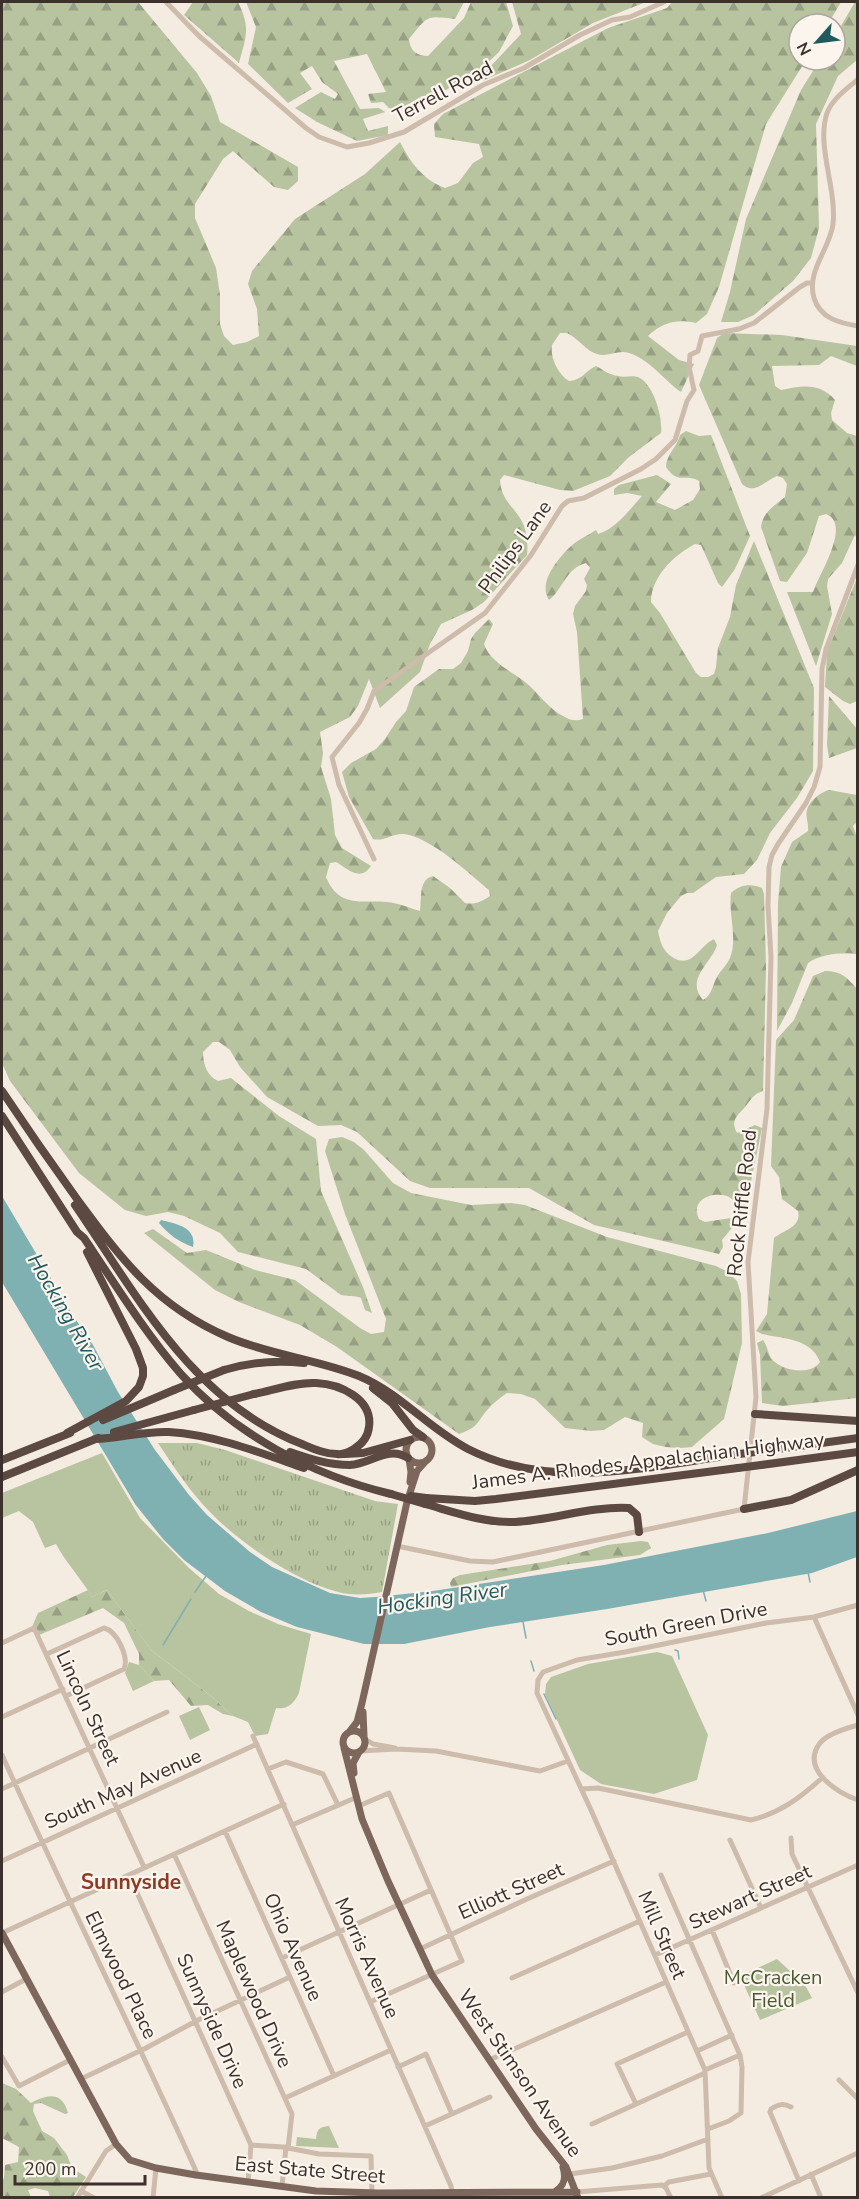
<svg xmlns="http://www.w3.org/2000/svg" width="859" height="2199" font-family="'Nunito Sans',sans-serif">
<defs>
<pattern id="grass-tufts" width="24" height="20" patternUnits="userSpaceOnUse" patternTransform="scale(1.5)"><rect width="24" height="20" fill="#b8c4a0"/><path d="M3 7l-1-3M5 7V3M7 7l1-3M15 17l-1-3M17 17v-4M19 17l1-3" fill="none" stroke="#97a083"/></pattern>
<pattern id="forest-firs" width="22" height="20" patternUnits="userSpaceOnUse" patternTransform="scale(1.5)"><rect width="22" height="20" fill="#b8c4a0"/><path d="M5 1l3.5 6h-7zM16 11l3.5 6h-7z" fill="#97a083"/></pattern>
</defs>
<rect width="100%" height="100%" fill="#f4ebe1"/>
<path fill="url(#grass-tufts)" d="M158 1443H197L225 1450 375 1501 398 1504 382 1592C371 1594 361 1595 349 1594 305 1588 242 1545 211 1513 190 1492 174 1467 158 1443Z"/>
<path fill="url(#forest-firs)" d="M2 2H138L197 73 211 96 220 122 298 167V181L288 190 274 187 233 151 223 159 195 204V218L216 268 220 295V324L224 336 233 345 247 342 259 336 257 309 248 284 252 271 295 219 365 174 400 142C411 163 422 179 445 188L458 183 473 163 483 157 479 144 435 137 434 124 443 114 608 28 667 8 672 2H841L828 24H799V60H806L766 124 719 287 707 314 696 323C677 319 663 322 648 336L679 360 694 364 681 392C664 380 649 359 629 353 618 349 607 358 597 354 586 351 578 338 567 333H560L552 345C550 358 558 374 569 381 581 381 585 371 596 366 603 370 610 375 618 376 624 378 632 375 638 377 654 384 663 418 661 433L629 457 610 476 573 491 560 490 504 475 500 480C501 502 517 508 524 526 527 534 528 546 527 555L484 602 472 610 441 624 430 644 420 672 380 708 369 679 358 706 350 717 320 732 323 753 321 767 331 799 335 835 342 848 371 866C360 882 348 869 336 862L330 863 326 877C339 908 360 900 387 902 399 903 409 908 420 911 422 898 418 880 433 876L450 888 465 903C475 905 481 902 490 896L489 890C467 872 432 838 404 834 392 833 384 842 373 839L349 797 342 772 351 763 376 749 385 739 396 722 406 711 414 687 439 669H453L461 663 468 651 471 639 475 633 489 619 493 624 484 644C490 662 511 671 525 682 539 693 548 709 565 717 571 721 577 721 583 719L577 632 573 614 575 606 586 591 587 585 584 579 590 568 586 563C565 569 564 588 549 600 538 584 556 561 568 549 575 541 587 536 596 530L598 534C616 529 630 509 642 496L627 493 614 495V489L619 485 657 475 671 484 656 502 675 510 693 500 700 489 699 481C685 473 678 485 666 467 666 455 677 447 680 435L686 431 699 436 711 435 750 536 735 569 722 587 718 583 701 545 695 544C674 555 651 577 651 602L660 613 696 673 701 677H708L714 674 716 667 718 648 730 617 736 585 754 541 814 688 813 771 797 798 770 833 757 860 744 874 716 877 693 893H687L681 896 667 913 658 931C660 942 663 951 672 957 692 970 699 946 714 939L717 945C711 964 685 979 703 1000 712 995 712 986 717 977 720 971 727 965 730 958 738 937 728 914 731 893 739 885 751 883 762 888L764 894 766 968 763 1091C754 1094 753 1097 748 1103 740 1115 729 1118 737 1133L755 1125 762 1128 745 1211C740 1206 734 1199 727 1196 710 1191 690 1201 699 1219L705 1222 731 1218 735 1224 722 1240 723 1247 719 1254 594 1225 529 1188H430L410 1181 357 1132 341 1125 318 1126 267 1097 240 1067 230 1050 219 1042H213L203 1052C203 1064 207 1076 218 1081L231 1078 279 1116 316 1139 321 1191 363 1287 372 1313 365 1310 361 1298C354 1295 348 1297 341 1295L306 1269 238 1252 220 1233 184 1216 168 1212 146 1216 125 1210 79 1173 10 1081 2 1063Z
M193 2H238C251 29 246 36 239 63L184 15Z
M246 2H464L455 19C425 15 428 16 409 39 410 51 417 56 428 56L464 18 471 2H506L513 26 499 52 477 73 433 97 422 96 397 111 389 108 383 102 371 103 368 94 386 92 367 54 334 61 360 109 379 108 385 112 363 119 368 131 388 126V135L357 141 317 122 295 108 321 92 335 99 338 94 322 82 312 66 300 73 312 89 288 103 248 64 256 27Z
M512 2H646L593 23 530 60 482 81 487 70 521 34Z
M855 2H858L857 60 838 76 816 124 819 228 811 258 793 281 754 315 738 322H721L730 292 746 219 801 90 820 60H835V36Z
M724 333 782 335 857 346V366L831 356 819 365 772 366 775 386 781 390C802 386 819 382 835 400L831 413 832 420 847 433 857 436V534L854 537 842 563 828 579 827 586 832 614 816 666 787 592H813C819 574 852 524 826 514L819 516 807 553 787 582 780 581 761 527C763 512 774 506 785 497L787 484 783 478 777 476C763 482 754 495 742 484L699 385 717 338Z
M857 578V701L850 704 843 701 825 687 827 652Z
M829 696 858 730 857 748 829 758 827 745Z
M829 790 857 795V822L853 826 858 840 857 954C842 952 821 954 808 963L792 1003 777 1031 778 903 781 867 792 842 808 831C809 824 805 816 807 810 809 801 821 792 829 790Z
M825 971C841 971 847 977 857 989V1398L783 1406 762 1403 760 1355 757 1343 763 1340C767 1345 768 1353 771 1358 780 1371 811 1376 820 1362 811 1338 784 1339 762 1334L756 1331 767 1314 774 1238C784 1230 802 1227 798 1211L782 1199 779 1177 771 1166 776 1040 794 1020 813 976Z
M342 1137 354 1142 364 1150 393 1183 411 1193 471 1205 511 1203 525 1205 607 1237 716 1266 728 1272 737 1281 741 1294 742 1343 724 1419 692 1447 680 1448 666 1447 653 1444 642 1437 643 1423 625 1417 604 1430 591 1431 565 1428 535 1399 521 1394 507 1393C500 1398 493 1403 488 1409 476 1423 479 1427 459 1434L337 1347 300 1325 239 1302 215 1290 144 1233 153 1229 187 1253 206 1250 255 1270 295 1280 360 1328 371 1334 384 1332 386 1319 345 1214 325 1151 329 1139Z
M641 1541 648 1542 651 1548 640 1555 562 1565 451 1587 450 1583 453 1578 460 1575 550 1561 607 1545Z
M88 1590 92 1597 107 1590 151 1650 211 1696 233 1716 223 1714 208 1705 191 1706 169 1680 154 1681 139 1665V1654L124 1623 103 1608 39 1635 32 1627 38 1613Z
M2 2083 16 2089 31 2103C46 2095 62 2090 68 2113L65 2114 41 2103 34 2104 33 2111 42 2131 54 2138 67 2155 72 2168 86 2177 73 2197H50L48 2191 35 2188 28 2190 31 2197H2V2182L4 2178 5 2165 18 2162 19 2147 2 2138Z"/>
<path fill="#b8c4a0" d="M102 1453 140 1518 189 1568 219 1594 249 1611 278 1624 311 1634 299 1693C294 1703 288 1710 276 1708L268 1734 255 1736 248 1722 233 1716 211 1696 151 1650 107 1590 92 1597C81 1578 66 1563 56 1544L45 1548 33 1522 19 1511 2 1518V1493Z
M657 1652 672 1656 708 1735 697 1780 654 1794 601 1784 580 1770 545 1694 546 1684 551 1677 588 1664Z
M129 1662 139 1665 154 1681 133 1691 125 1673Z
M199 1707 210 1730 190 1740 179 1716Z
M777 1959 805 1985 812 1998 760 2020 740 1976Z
M329 2126 339 2148 296 2146 297 2137 316 2139C317 2129 319 2127 329 2126Z"/>
<path fill="#7fb0b2" d="M2 1196 72 1314 93 1345 118 1392 155 1450 189 1495 207 1515 250 1552 272 1567 330 1593 360 1598 376 1597 433 1591 604 1565 768 1533 857 1511V1557L812 1573 607 1609 490 1627 404 1644H364L297 1627 261 1612 225 1591 184 1560 163 1539 135 1504 2 1282Z
M161 1220C176 1224 197 1227 193 1247 179 1242 169 1235 159 1223Z"/>
<g fill="none" stroke-linecap="round" stroke-linejoin="round">
<path stroke="#7fb0b2" stroke-width="1.5" d="M808 1572 810 1582
M703 1590 706 1601
M195 1592 206 1576
M523 1622 526 1638
M163 1645 191 1599
M675 1650 678 1651 679 1659
M531 1661 534 1671
M544 1694 556 1719"/>
<path stroke="#cdbbac" stroke-width="5" d="M166 2 199 36 306 128 319 137 347 147 369 143 404 132 483 85 524 68 580 35 612 20 630 17 664 2
M858 79C847 89 832 99 827 113 816 146 837 189 833 224 830 249 806 271 814 298 820 318 839 323 858 326
M374 859 339 785 332 757 359 723 367 709 374 691 485 613 531 555 562 506 568 501 584 498 641 469 656 459 675 440 687 401 694 390 689 367 690 355 698 351 702 336 739 329 754 323 800 287 807 283H812
M397 1546 470 1561 493 1562 744 1509 756 1397 748 1262 767 1109 771 957 768 906 769 867 772 855 778 844 806 803 814 787 820 767 822 669 826 649 858 565
M814 1617 858 1715
M2 1643 34 1628 144 1867
M47 1654 104 1628C117 1631 129 1657 124 1669L66 1696
M2 1717 63 1689
M858 1725C847 1728 827 1734 820 1743 800 1769 837 1793 858 1800
M253 1736 451 2186 453 2198
M365 1739 373 1744 395 1748
M360 1751 396 1749 436 1751 540 1771 568 1761
M2 1755C65 1894 133 2031 196 2171V2175
M268 1769 286 1762 323 1774 338 1805
M2 1789 167 1712
M582 1789 598 1788 751 1820C780 1813 800 1798 822 1778
M361 1805 389 1793 462 1961 370 2002
M292 1825 355 1798
M225 1831 334 2076
M791 1838 792 1854 858 1993
M730 1840 761 1908
M174 1854 292 2114 288 2148
M2 1861 257 1744
M129 1875 251 2145 248 2182
M661 1875 740 2055 742 2067 741 2113 729 2121 708 2129
M712 1930 734 1983
M2 1933 284 1804
M420 1949 527 1899 614 1861
M655 1955 858 1865
M282 1958 431 1890
M512 1978 640 1921
M2 1992 26 1979
M697 2051 732 2035
M2 2057 19 2086 70 2060
M489 2060 666 1982
M398 2067 426 2054 452 2114
M705 2070 740 2055
M81 2079 146 2048 198 2020 290 1977
M839 2080 858 2099
M285 2098 391 2050
M636 2104 617 2064 688 2032
M791 2107C783 2103 779 2104 771 2109L770 2112 799 2181
M592 2124 705 2073
M425 2126 490 2097
M251 2145 283 2147 319 2154 371 2156 372 2193
M570 2174 612 2168 662 2156 708 2139
M811 2174 821 2198
M282 2186 286 2147
M664 2186 669 2182 711 2174
M81 2191 94 2198
M577 2192 662 2185 666 2188 671 2198
M77 2198 106 2151 116 2144
M153 2198 156 2168
M722 2198 709 2168 705 2070 591 1810 537 1693 538 1680 543 1672 577 1660 625 1652 766 1623 814 1617 858 1605
M761 2198 858 2153"/>
<path stroke="#7d675c" stroke-width="7" d="M406 1450a13 13 0 1 1 26 0a13 13 0 1 1-26 0Z
M409 1459 411 1472 410 1482
M363 1712 364 1736
M343 1742a11 11 0 1 1 22 0a11 11 0 1 1-22 0Z
M350 1731 357 1722 362 1703 407 1502 417 1471 425 1462
M344 1748 362 1819 388 1881 432 1975 536 2129 566 2167 578 2198
M354 1773 353 1763 359 1752
M2 1933 116 2144 130 2160 156 2168 196 2175 316 2191 377 2193 577 2192
M556 2191C565 2185 566 2177 563 2167"/>
<path stroke="#5c4a42" stroke-width="8" d="M2 1091C26 1127 51 1163 77 1199 122 1260 156 1306 228 1337 270 1355 316 1359 359 1376 400 1393 429 1429 468 1449 552 1492 650 1466 739 1454
M2 1116 77 1232 84 1238C115 1284 144 1331 180 1373 235 1435 312 1475 391 1494
M75 1205C138 1297 193 1402 302 1444 314 1449 325 1454 337 1454 343 1455 349 1452 354 1449 362 1444 368 1437 369 1427 373 1399 340 1384 316 1383 296 1382 274 1390 254 1394
M224 1370C251 1362 276 1360 304 1363
M373 1388 392 1403 413 1430 423 1437
M755 1414 858 1421
M103 1420 174 1390
M114 1432 194 1410
M67 1433 126 1401 139 1387 143 1376V1368L136 1349 87 1252
M95 1439C120 1438 144 1431 169 1432 216 1435 261 1453 304 1468
M763 1451 858 1438
M290 1452C310 1459 329 1465 350 1465 371 1464 388 1445 408 1458
M345 1454 363 1453 410 1440
M2 1460 70 1433
M761 1465 858 1452
M2 1477 98 1438
M426 1498 475 1501 496 1499 738 1468
M425 1504C454 1512 484 1523 515 1522 553 1520 591 1506 629 1508L637 1515 639 1532
M744 1509 791 1500 858 1470"/>
<path stroke="#5c4a42" stroke-width="8" d="M174 1390 224 1370
M194 1410 254 1394
M739 1454 763 1451
M738 1468 761 1465
M391 1494 425 1504
M411 1496 426 1498"/>
</g>
<g text-anchor="middle" dominant-baseline="central" stroke-width="4.5" stroke-linejoin="round" paint-order="stroke">
<g font-size="20" fill="#3b302b" stroke="#fbf5ee">
<text transform="translate(443 92) rotate(-28)">Terrell Road</text>
<text transform="translate(515 547) rotate(-54)">Philips Lane</text>
<text transform="translate(742 1203) rotate(-84)">Rock Riffle Road</text>
<text transform="translate(648 1461) rotate(-7)">James A. Rhodes Appalachian Highway</text>
<text transform="translate(686 1624) rotate(-11)">South Green Drive</text>
<text transform="translate(88 1708) rotate(65)">Lincoln Street</text>
<text transform="translate(123 1789) rotate(-24)">South May Avenue</text>
<text transform="translate(511 1891) rotate(-24)">Elliott Street</text>
<text transform="translate(750 1897) rotate(-24)">Stewart Street</text>
<text transform="translate(662 1935) rotate(67)">Mill Street</text>
<text transform="translate(293 1947) rotate(66)">Ohio Avenue</text>
<text transform="translate(367 1958) rotate(66)">Morris Avenue</text>
<text transform="translate(121 1975) rotate(64)">Elmwood Place</text>
<text transform="translate(254 1994) rotate(66)">Maplewood Drive</text>
<text transform="translate(212 2021) rotate(66)">Sunnyside Drive</text>
<text transform="translate(520 2073) rotate(55)">West Stimson Avenue</text>
<text transform="translate(310 2170) rotate(5)">East State Street</text>
</g>
<g font-size="20" fill="#4a5a2e" stroke="#fbf5ee">
<text x="773" y="1977">McCracken<tspan x="773" dy="23">Field</tspan></text>
</g>
<g font-size="21" font-style="italic" fill="#1f5a5e" stroke="#fbf5ee">
<text transform="translate(66 1312) rotate(60)">Hocking River</text>
<text transform="translate(442 1598) rotate(-8)">Hocking River</text>
</g>
<g font-size="21" font-weight="bold" fill="#8c3b22" stroke="#fbf5ee">
<text x="131" y="1882">Sunnyside</text>
</g>
</g>
<rect width="859" height="2199" fill="none" stroke="#3b302b" stroke-width="6"/>
<g transform="translate(817 42) rotate(242)"><circle r="28" fill="#fbf5ee" stroke="#aea6a0" stroke-width="1.5"/>
<path d="M0-4.5L10 22L0 15L-10 22Z" fill="#1f5a5e"/>
<text y="-9" font-size="16" font-weight="bold" text-anchor="middle" fill="#3b302b">N</text>
</g>
<path d="M15 2175v9h130v-9" fill="none" stroke="#3b302b" stroke-width="3"/>
<text x="24" y="2175" font-size="18" fill="#3b302b" stroke="#fbf5ee" stroke-width="4.5" paint-order="stroke">200 m</text>
</svg>
